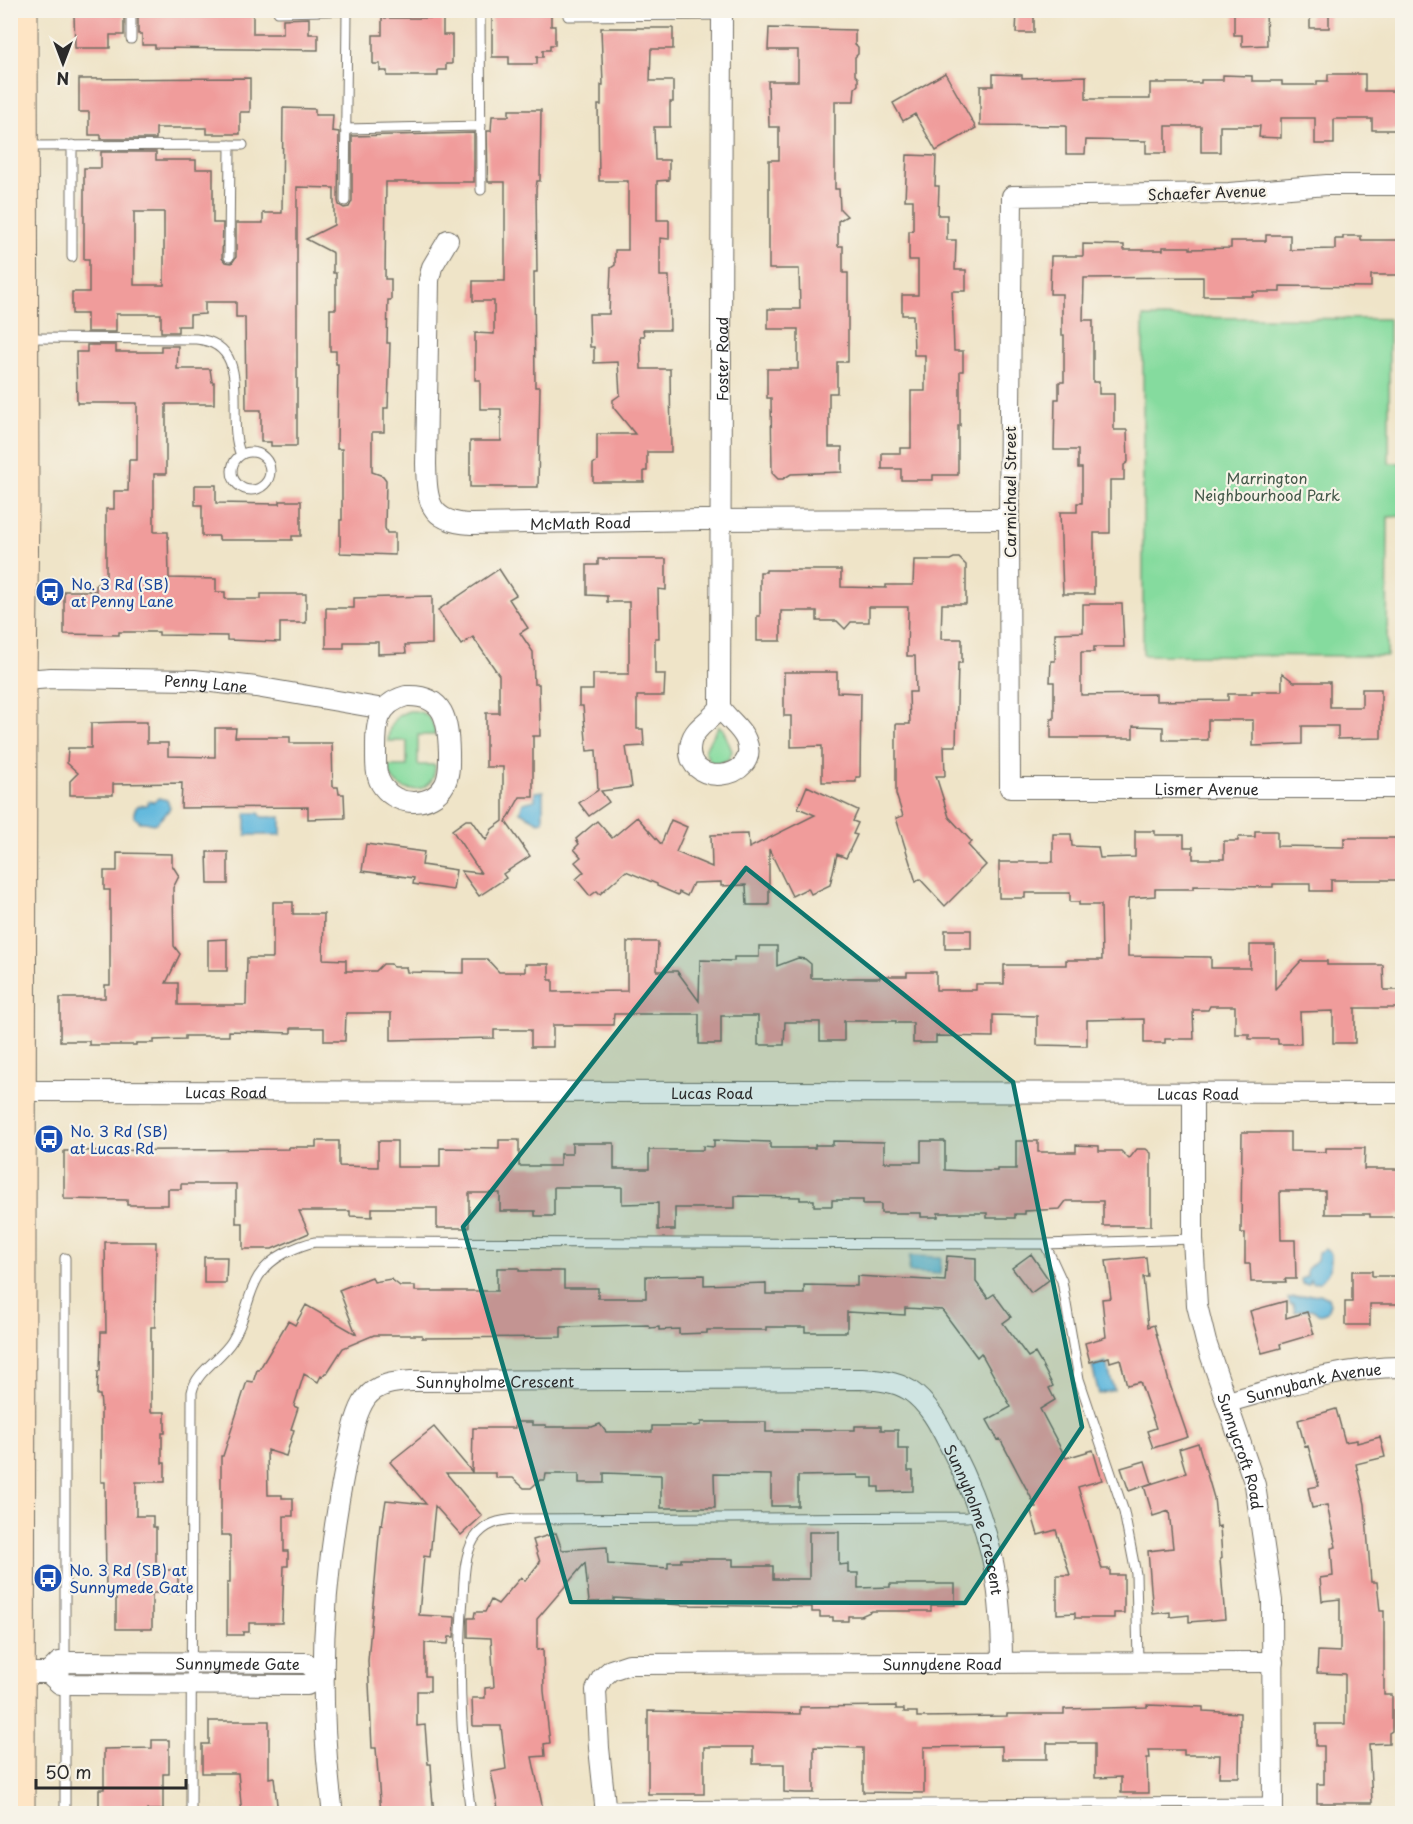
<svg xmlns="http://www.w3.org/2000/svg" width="1413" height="1824" font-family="'Playpen Sans',sans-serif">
<rect width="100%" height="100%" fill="#f7f3e8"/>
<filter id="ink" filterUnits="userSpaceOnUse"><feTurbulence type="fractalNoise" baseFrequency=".0167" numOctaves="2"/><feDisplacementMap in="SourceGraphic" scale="12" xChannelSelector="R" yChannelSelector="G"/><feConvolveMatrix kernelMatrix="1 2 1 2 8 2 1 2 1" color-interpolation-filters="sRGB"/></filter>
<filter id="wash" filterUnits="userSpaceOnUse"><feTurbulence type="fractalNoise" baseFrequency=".008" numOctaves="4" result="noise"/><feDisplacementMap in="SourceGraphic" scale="24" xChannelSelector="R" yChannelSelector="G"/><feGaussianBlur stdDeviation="1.35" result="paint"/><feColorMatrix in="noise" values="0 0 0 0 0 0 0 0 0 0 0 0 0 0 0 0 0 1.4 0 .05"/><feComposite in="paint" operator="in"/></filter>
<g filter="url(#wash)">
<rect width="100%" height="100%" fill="#efe4c8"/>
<path fill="#85db9e" stroke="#588364" stroke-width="1.5" d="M1143 317 1389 319V463H1402V516L1388 517 1387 656 1143 655Z
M409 711C424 710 435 718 435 735H418V765H435C436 798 392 798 388 766H407V741H388C389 725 393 716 409 711Z
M719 726 723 729 732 751 729 759 718 764 710 762 705 751 708 743Z"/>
<path fill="#60b8dd" stroke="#467284" stroke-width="1.5" d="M543 791V821L539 822 520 812 523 803 535 800V792Z
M159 798 167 800 170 807C169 811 166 813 164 815 151 830 155 821 140 822L134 817V812L137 806 146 805 149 801 153 802Z
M246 813H259L262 817H281V835H246Z
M1325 1249 1331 1254C1332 1266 1328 1275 1320 1282L1312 1283 1310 1279 1308 1284H1302L1301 1279 1307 1276V1269L1317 1260 1318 1252Z
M910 1256 941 1257 940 1274 909 1272Z
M1320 1294 1328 1298 1330 1303 1327 1312C1315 1318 1319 1311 1311 1309L1295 1312 1293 1304H1290L1288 1298Z
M1106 1362 1114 1390 1099 1394 1092 1366Z"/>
<g id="blocks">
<path fill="#f09c9b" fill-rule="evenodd" d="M76 10 124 12V35H110V48H75L74 15H76Z
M253 10V34H283V19L309 18V34H318V50L155 48V45H142V34H138V12L143 11Z
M492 10H551V26H555V45H550V50H543V57H537V64H509V57H492Z
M1017 10H1034V33H1016Z
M1234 10H1266L1267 45 1242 46V35H1234Z
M1310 10H1329V28H1310Z
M382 18H443V35H452V64H446V70H438V76H387V71H380V64H373V35H382Z
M601 28H673V49H651L650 81H673V102H670V127H654L655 160H669V180L657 181V220H669V239L660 238V276H669L670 330H643L644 336H640L641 369H670L671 452H647V471H644V482H593V464L597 461V434H635L613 407V400L620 395 618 362 594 363V347H590L589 314H609L611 268 615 265V250H628V181H599L598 105H601V85H603Z
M769 28 855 30V44L858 47V54L855 57V75L858 78V85L855 88 854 101H835V189H839L840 209 847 216 838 221V246H843V273H848V362H837V393H829V447H842V472L791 474 783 479H778L772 473 771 398H767V369H798V329H768V309H800L799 269H769V160H779V127H769L768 81H798V50H768Z
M945 73 976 128 936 151 915 114 903 121 893 103Z
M993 74 1022 75V78L1086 76V99H1150V83H1201V80H1223V75L1252 76V81H1282V85H1317V81H1328V74H1365V91H1402V130H1372V119H1334V144H1315V118H1281V138L1259 137 1260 126H1220V152H1201V126H1166V153H1146V141L1086 140 1085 154H1066V126L980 125V86H993Z
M250 78V112H240V134H207V128H156V139H101V135H89V112H79V79Z
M283 108 315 109V115H333L332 131 339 132 338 201 339 205 344 208 349 207 352 201V136L474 133V182H386L385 279H391V300H388L387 343H390L388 408H384V432H372V472L383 476 386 480 385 528 387 533H395V555L340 553V520H342V449H337L338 364H336V351H330V309H336V273H333V253L306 239 334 225V188L297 187V446H271V442H261V410H246L245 317H236V302H205V314L190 315V326H178V332H161V314H116V332H87V314H72V292H89V259H84V168H101V152H156V160H196V169H213V223H223L222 258 225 262 232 263 236 257V223H263V213H282ZM134 212H164V285H134Z
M509 110H541L540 181H537L536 189 537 272H534L535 387H540L538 487H470V441H501V409H480V380H475V333L494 334V301H473V281H505V182H488L487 131H491L492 116H509Z
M907 155 936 156 935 186H939L938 215H947V240H956L955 270H966V291H952L954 351H963V371H960V426H958V475H933V480H901V469H882V453H900V448H911V391H925V355H914L913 315H902V295H918V260H909V231H913V200H905Z
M1266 235H1290V250L1335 249V239H1343V236H1361V240H1402V275H1371V287L1280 286V292H1253V296H1203V277L1084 278 1083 320H1093V382H1099V394H1114V430H1127L1128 462 1124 465V480H1110V533H1094V594H1063L1060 512H1077V503H1082V468H1078V450H1054L1055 399H1059V382H1064V335H1062V294H1050L1051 256H1083V244L1124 245V250H1163V247H1190V249L1231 248V241H1266Z
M87 345H116V352H161V346H178L177 369H210L212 382H214V404H166V474H154V532H168L169 578 216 579V592H225V599H261V594H306V623H280V642L227 640V636L159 635V632H119V635L64 634V591H96V584H106V509H114V491H128L129 460H137V403H77L76 352H87Z
M195 485H216V503L280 504V501H301V536H292V540H219V536H202V505H195Z
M954 558H959L966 565V604H942L941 639H962V663H958L956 746H944L945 776H936L949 817 972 842 968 845 986 865 945 906 920 879 916 882 896 818 903 816 896 794V724H910L909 692H916L915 656H907L908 607H869V622H851L845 629 837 621H817V611H781V641H757V616H760V572H766V570H841V587L886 588V585H913L914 560H950Z
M598 559H666V590L658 589 659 638H655V674H665L664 696H637V729H643L644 746 626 747 632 787 601 791 609 802 589 816 579 803 598 790 596 750 587 751 583 706H579V690H593V674H629V602H607V596L587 595V565H598Z
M499 569 516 595 509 599 528 628 520 633 533 652 534 684H539L540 736H533V797H520L506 822 530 856 503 874 506 878 479 896 461 871 481 873 452 830 466 820H472L486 840 492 829 503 821V767H486V713H499V675L473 637 461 645 438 610Z
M432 596V644L405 645 406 653 378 654V642H344V648H326V608H354V598Z
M1083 604H1122L1124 647H1094V652H1081V695L1156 694V701L1228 700V694H1252V691H1282V673L1294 682H1330V707H1362V689H1381V738L1338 739V726H1302V744L1253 746V720H1208V740H1163V727L1133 726V738H1051V719H1054V682H1050L1051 661H1055V633L1083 632Z
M784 672H837V692L861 693 860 777H856V782H822V746L791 747V716H784Z
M123 722H147V743H168V756L215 757V728H236L235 737H290V743H332L333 787H338L339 794H344L345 818 308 819V807L181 808 182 783 113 784V795H70V781L78 773 67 763 68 748H91V723Z
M807 786 858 810 853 821 858 823 853 834 857 835 846 858 837 854 830 885 811 894 808 888 792 896 769 849V905H747L746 885 721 886V882L693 883 687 896 679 892 678 895 657 886V884L626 871 600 894 597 891 590 896 576 879 584 872 575 862 581 857 574 849 579 844 576 839 597 821 612 838 637 817 661 844 671 820 687 827 676 852 712 867 711 835 748 834 749 848 815 815 798 808Z
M1135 831H1155V835H1184V847H1193V859H1224V841H1238V837H1255V831H1277V846L1344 847V838H1402V880H1331V891H1310V884H1273V887L1193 886V889H1155V896L1129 898 1128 904V956L1211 957V968H1250V945H1275V989L1301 961H1327V965H1383L1384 990H1402V1008H1355V1043H1333V1011L1300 1012 1301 1044H1278V1039H1249V1034H1235V1006H1210L1208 1010H1193L1194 1039H1165V1043H1144V1019L1087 1020V1046L1037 1045V1016L993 1015V1037L936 1036V1043H913V1023H896V1021H844V1041H820V1022H785L784 1045H758V1016H721V1044H699V1014H614L613 1025H553V1047H531V1030H494V1038L391 1040V1013H346L345 1041H324V1028H291V1033L229 1031V1036H185V1039L154 1040V1043H136V1045H89V1041H60V998H105V985H110V890H104V871H117V853L172 854V865L179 876 173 888 174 946 180 954 166 983H178V1005H246L247 958H273V902H293V914H324L323 959 346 960V971H376L383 964H391L393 967H406L407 972 464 973V959H487L499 972H525V964H549V980H553V992L627 991V942H658L657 971H677L699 1001 700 960 734 961V957H759V946H777V966L798 958 805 959 811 964V978H880V976H907V972H936V990H976V984H1004V965H1066V960H1102L1101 905H1079V902H1070V893H1025V898H999V862H1053V834H1071L1072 846 1098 847 1100 858 1135 857Z
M366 844 424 852 422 865 456 870 453 890 413 884 414 878 362 871Z
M207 852H228V884H208Z
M945 930H971V949H945Z
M227 939V971H208V940Z
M1242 1132H1290V1151L1326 1152V1148H1365L1364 1169H1402V1214H1397V1217H1370V1214H1325V1191H1280L1281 1240H1295L1296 1279H1285L1286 1282H1251L1250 1264H1245V1233H1241Z
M499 1140H519V1166H560V1154H572V1143H614V1169H649V1150H703V1146L714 1147V1140L770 1142V1148H815V1145H833V1141L884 1142V1162H921V1141H945V1170L963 1171H997V1169H1016V1141H1038V1152H1076V1145L1099 1146V1151H1121L1129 1159 1137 1149H1146L1151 1153V1226H1103V1201H1066L1060 1209 1025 1211V1214H1015V1218H987V1213H938V1217H921V1213H881V1204H863V1200H832V1206H814V1200H800V1197L735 1196V1208H675V1230H658V1203L622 1204V1187H554V1216H535V1211H500V1193H469V1228H437V1208H372V1217L350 1216V1211H299L309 1233 272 1249H243V1223H236V1184H181V1189H168V1205H127V1200L64 1199V1151L289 1149V1147H316V1141H339V1166L378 1167V1141H397V1167H440V1148L499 1149Z
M105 1242H156L155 1327H151V1412H165V1433H162V1463H165V1482H136V1516H153V1527H156V1570H178V1593H152V1629H116V1591H106L105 1482H101V1406L100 1395H97L98 1371H100L101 1332H106Z
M1031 1254 1049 1280 1031 1293 1012 1268Z
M947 1256 976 1258V1282L988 1298 994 1294 1011 1317 1003 1323 1028 1357 1035 1353 1041 1363 1053 1386 1049 1388 1055 1400 1040 1409 1066 1458 1093 1450 1102 1480 1078 1487 1102 1569H1110V1575H1124V1613H1114V1618H1075V1613L1057 1614V1575H1070L1056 1530 1038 1535 1030 1508 1036 1507 1000 1439 998 1440 987 1420 1011 1407 981 1353 977 1357 942 1310 905 1308V1315L847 1312V1332H805V1327H766V1330H707V1333L679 1334V1329L659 1330V1327L650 1328 648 1325 561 1327V1337L422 1338V1335H374L343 1348 327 1373H325L322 1377 321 1376 318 1382 304 1374 294 1406 298 1408 291 1429 294 1430 286 1456 267 1450 268 1495H282V1498H293V1516H284V1551H288V1566H284L282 1623H249V1632H243V1635H227V1583H230V1535H221V1456H223L247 1381 253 1382 257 1370H259L288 1321 295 1325 306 1305 356 1334 339 1290 372 1277 374 1282 391 1279 400 1286H415V1291H497V1268H519V1271H564V1288H598V1298H646V1276L704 1275V1285L766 1283V1294H804V1285L857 1286V1276L945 1281Z
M204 1257H227L226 1283H204Z
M1146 1257 1148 1277H1143L1148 1327 1154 1325 1169 1382 1188 1437 1153 1448 1147 1431 1156 1428 1140 1382 1127 1385 1120 1359 1110 1362 1109 1357 1090 1362 1085 1343 1106 1337 1102 1299 1111 1298 1106 1261Z
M1352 1271H1372V1276H1401V1304H1370V1325H1345V1302H1352Z
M1286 1301V1318L1307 1312 1314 1334 1280 1344 1281 1348 1262 1353 1250 1311Z
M1336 1409 1345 1442 1357 1440V1443L1380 1437 1385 1457 1356 1464 1365 1504 1371 1582H1377L1380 1611H1384V1695H1392V1731L1389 1733V1743L1369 1744 1372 1803H1317V1784H1324V1746H1316V1724H1345V1674L1317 1673 1318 1651 1340 1652V1599L1322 1601 1320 1578 1333 1576 1331 1548 1336 1547 1327 1505 1312 1508 1308 1488 1319 1486 1308 1446 1305 1447 1298 1420Z
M515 1422H532V1425H546V1427H592L600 1424 606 1432H652V1426H696L701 1425V1422H766V1432H802L801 1430H855V1426H881V1430H898V1449H908V1471H913V1491L879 1492V1487H873V1478H858V1475L798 1476V1506H771V1475L714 1474 715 1508H661V1475L604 1473V1483H579V1474H546L545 1480H540L531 1488H524L513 1478H496V1473H446L482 1516 461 1535 435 1506 430 1557 424 1556 419 1615 455 1617 454 1637H449L448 1644 425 1643V1676H430V1691H417V1726L425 1725 428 1764H431L432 1782H431L434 1814H381L376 1748H372L368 1661 380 1524 382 1525 386 1500 426 1504 390 1462 434 1427 472 1472 473 1428H515Z
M1198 1443 1214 1498 1217 1527 1220 1526 1222 1558 1220 1560 1225 1619 1189 1622V1615L1170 1617V1612L1153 1614 1148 1551 1173 1548 1169 1511 1153 1516 1144 1486 1186 1473 1179 1449Z
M1145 1461 1152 1483 1129 1491 1121 1468Z
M809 1532H839V1565L848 1564V1573H858V1588L890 1587V1584H955V1605H931V1611H872L861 1616H848V1621H833V1617H820V1612H812V1607L682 1605 668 1604V1601L614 1598V1601L589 1602 585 1563 537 1619V1650L543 1649 544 1691 550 1743 544 1744 545 1756 532 1757 544 1814H499L491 1772 506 1769 501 1726H473L472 1698H485V1688L494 1687 491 1638 468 1637V1618H474L475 1612H485L491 1600 498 1604 521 1577 525 1581 540 1562 533 1540 556 1533 562 1550 607 1547 608 1564 668 1568V1562H681V1559H733V1566H773V1579H809Z
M1147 1705 1203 1707V1711L1240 1713 1239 1777H1219L1220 1755H1184V1750H1149L1150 1758H1147L1148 1793H1121V1777L1095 1778V1743H1047V1759H1002V1746L924 1747V1793L863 1792V1748L814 1747V1793H795L784 1792V1764H753V1747H704V1794H648V1711L800 1714V1707L896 1706V1709H904V1712H917V1717L1007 1716V1714H1064V1709L1147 1707Z
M209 1721H269V1778L274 1777 278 1814H242L238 1773H202V1744H209Z
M152 1740H169V1774H163V1810H147V1814H99V1789H104V1749L152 1748Z"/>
</g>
</g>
<g filter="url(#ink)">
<use href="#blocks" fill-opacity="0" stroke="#706c62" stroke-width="1.5"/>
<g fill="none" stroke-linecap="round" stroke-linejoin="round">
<g stroke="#706c62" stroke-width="11">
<path id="service" d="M131 10V39
M480 10 481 190
M278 12 367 10
M568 16 722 15
M345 129 481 126
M26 146 243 145
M345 201 347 11
M72 257V145
M229 257 230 145
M28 338 196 339C256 344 224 418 241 455
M232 471a19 19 0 1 1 38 0a19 19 0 1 1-38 0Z
M1045 1244 1062 1281 1079 1379 1124 1512 1136 1574 1138 1661
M604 1806 1273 1802
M65 1814V1258
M191 1814 192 1392C196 1371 221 1359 232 1341 253 1308 244 1274 285 1253 295 1248 304 1244 315 1242L1045 1244 1193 1239
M471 1814C461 1741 457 1671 463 1598 464 1579 464 1556 474 1539 485 1523 500 1520 518 1519L967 1517 980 1514"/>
</g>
<g stroke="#706c62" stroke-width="22">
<g id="minor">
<path id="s1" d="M1402 185H1327L1229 193 1012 196 1009 519 1010 788H1402"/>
<path id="s2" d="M448 240 432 267 429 280 426 464C427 501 428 522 471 524L702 520 1009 519"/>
<path id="s3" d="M12 681 51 678 194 680 256 687 384 709"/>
<path d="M406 696C445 694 448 721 449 752 449 763 450 774 445 784 432 808 398 807 383 787 376 778 376 767 376 756 376 729 374 705 406 696Z"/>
<path id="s4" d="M720 707 722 10"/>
<path d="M720 707C727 719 741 727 746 740 763 782 680 790 691 742 694 727 712 720 720 707Z"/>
<path id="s5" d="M22 1091 1402 1093"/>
<path id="s6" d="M1193 1092V1239L1197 1305 1206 1342 1255 1485 1272 1601 1273 1814"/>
<path id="s7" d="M1228 1402C1286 1386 1342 1367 1402 1367"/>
<path d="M21 1673H48L60 1684 307 1685 324 1675"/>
<path id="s8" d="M48 1673 59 1662 306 1663 324 1675"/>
<path id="s9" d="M333 1814C317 1697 322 1578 346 1463 351 1443 354 1415 366 1398 377 1383 396 1382 412 1381L861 1379C877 1380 895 1381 909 1390 930 1404 941 1428 952 1450 989 1523 1002 1580 1002 1662"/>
<path id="s10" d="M606 1814 599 1748 596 1690 602 1678 611 1670 629 1664 1273 1662"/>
</g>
</g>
<g stroke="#706c62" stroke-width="29">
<path id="secondary" d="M21 1814 23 681 25 506 24 10"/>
</g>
<use href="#service" stroke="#fff" stroke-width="9"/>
<use href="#minor" stroke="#fff" stroke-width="20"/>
<use href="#secondary" stroke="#fee5c5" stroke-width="27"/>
</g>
</g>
<path fill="#0f766e" fill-opacity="0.2" stroke="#0f766e" stroke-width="4.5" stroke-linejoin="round" d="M746 868 1013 1082 1082 1427 965 1603 571 1602 463 1227Z"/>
<defs>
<g id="bus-disc" transform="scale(1.5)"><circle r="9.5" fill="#1a4fb4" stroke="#f7f3e8"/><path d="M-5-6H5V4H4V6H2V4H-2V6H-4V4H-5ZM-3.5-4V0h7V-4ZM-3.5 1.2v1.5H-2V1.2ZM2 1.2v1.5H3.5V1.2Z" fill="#fff"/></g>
</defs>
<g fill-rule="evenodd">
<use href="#bus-disc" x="50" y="592"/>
<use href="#bus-disc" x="49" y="1139"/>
<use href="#bus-disc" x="48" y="1578"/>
</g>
<g text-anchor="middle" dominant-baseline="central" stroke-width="4.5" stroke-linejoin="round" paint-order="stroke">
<g font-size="15" fill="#2b2b2b" stroke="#f7f3e8">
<text transform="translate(1207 192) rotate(-2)">Schaefer Avenue</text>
<text stroke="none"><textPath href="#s4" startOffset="348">Foster Road</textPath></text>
<text transform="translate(1009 492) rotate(-90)">Carmichael Street</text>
<text stroke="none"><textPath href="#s2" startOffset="426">McMath Road</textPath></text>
<text stroke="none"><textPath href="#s3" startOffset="194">Penny Lane</textPath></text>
<text stroke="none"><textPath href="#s1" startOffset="1179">Lismer Avenue</textPath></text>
<text stroke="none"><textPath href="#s5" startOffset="204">Lucas Road</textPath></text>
<text stroke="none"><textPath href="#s5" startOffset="690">Lucas Road</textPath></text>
<text stroke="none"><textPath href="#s5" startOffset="1176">Lucas Road</textPath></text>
<text stroke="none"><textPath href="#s9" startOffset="555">Sunnyholme Crescent</textPath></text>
<text stroke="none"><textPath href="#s7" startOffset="88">Sunnybank Avenue</textPath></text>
<text stroke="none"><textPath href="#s6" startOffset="366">Sunnycroft Road</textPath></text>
<text stroke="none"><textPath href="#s9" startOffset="1119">Sunnyholme Crescent</textPath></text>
<text stroke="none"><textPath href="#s10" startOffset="482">Sunnydene Road</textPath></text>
<text stroke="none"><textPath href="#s8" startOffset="194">Sunnymede Gate</textPath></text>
</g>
<g font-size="15" fill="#425748" stroke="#f7f3e8">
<text x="1267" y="477">Marrington<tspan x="1267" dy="17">Neighbourhood Park</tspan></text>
</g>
<g font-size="15" fill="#164399" stroke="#f7f3e8" text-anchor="start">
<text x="71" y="583">No. 3 Rd (SB)<tspan x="71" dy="17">at Penny Lane</tspan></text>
<text x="70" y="1130">No. 3 Rd (SB)<tspan x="70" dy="17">at Lucas Rd</tspan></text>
<text x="69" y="1569">No. 3 Rd (SB) at<tspan x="69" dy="17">Sunnymede Gate</tspan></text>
</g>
</g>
<rect width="1413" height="1824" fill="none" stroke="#f7f3e8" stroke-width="36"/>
<g transform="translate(63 63) rotate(180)" stroke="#f7f3e8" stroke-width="4.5" paint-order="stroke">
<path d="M0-4.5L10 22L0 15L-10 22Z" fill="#2b2b2b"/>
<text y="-9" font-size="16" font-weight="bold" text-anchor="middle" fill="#2b2b2b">N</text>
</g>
<path d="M36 1779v9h150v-9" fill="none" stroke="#2b2b2b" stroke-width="3"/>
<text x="45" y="1779" font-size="18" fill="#2b2b2b" stroke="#f7f3e8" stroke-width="4.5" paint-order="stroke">50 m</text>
</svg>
